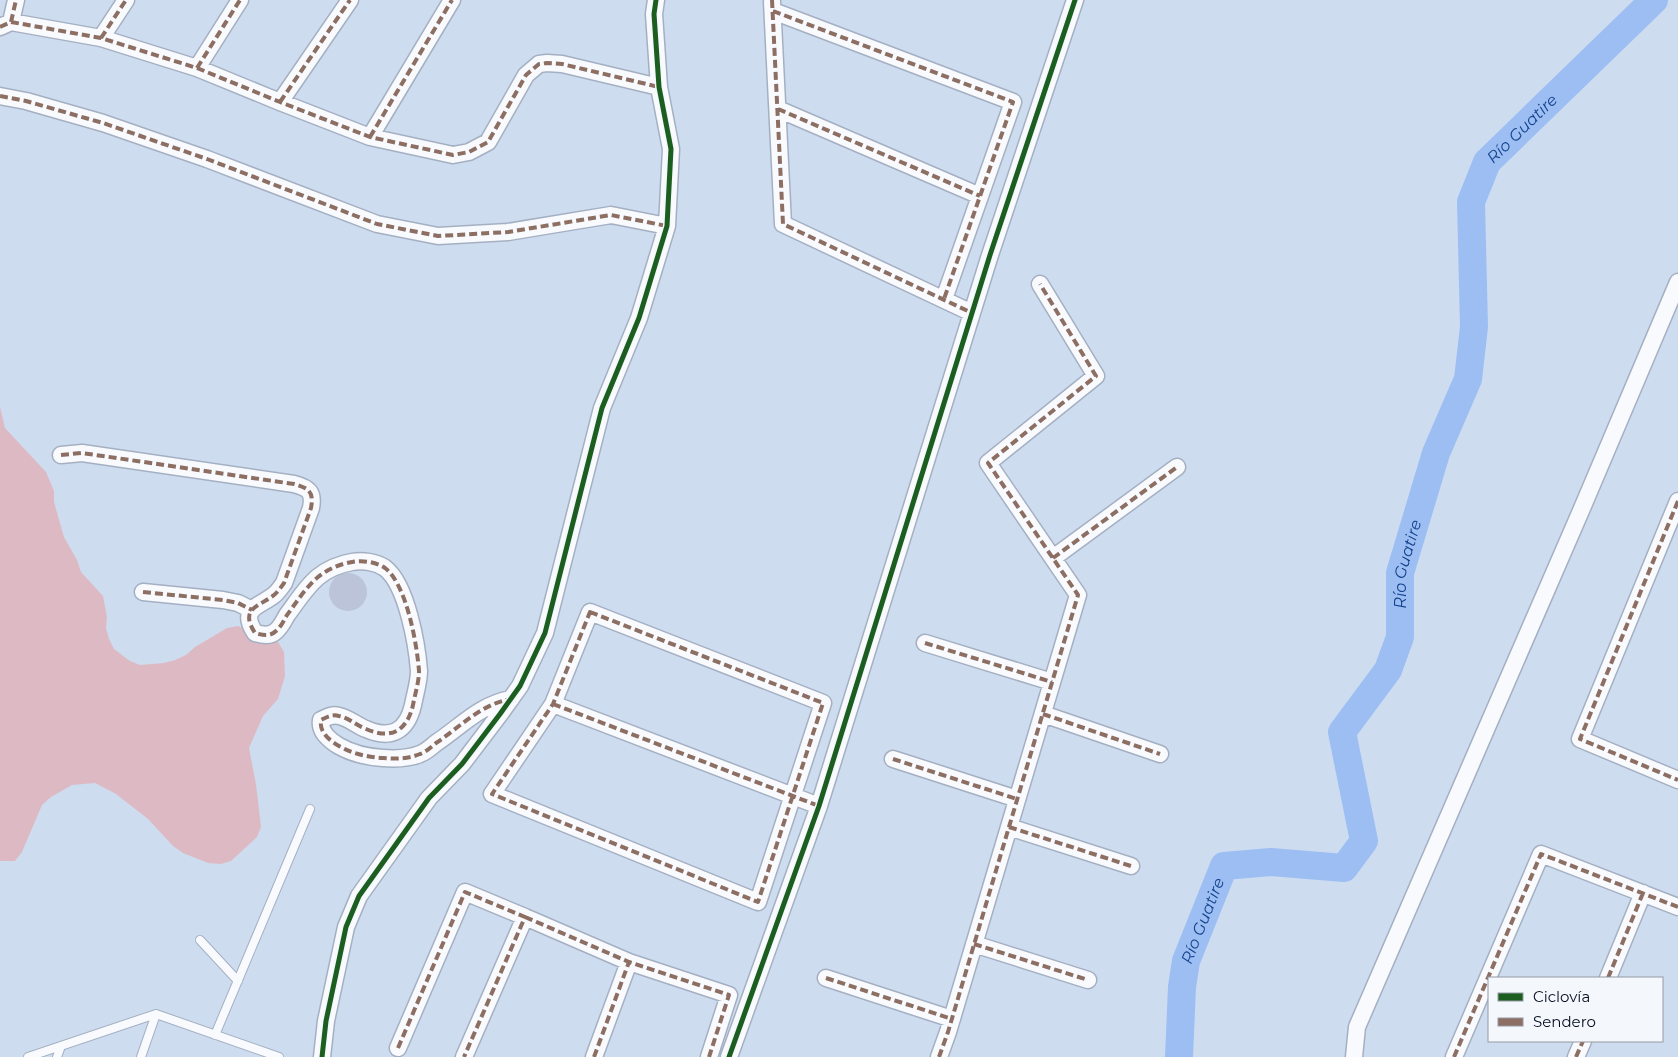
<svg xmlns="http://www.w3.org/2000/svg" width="1678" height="1057" font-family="Montserrat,sans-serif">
<rect width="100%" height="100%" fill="#cedcf0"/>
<path fill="#ddbac3" d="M0 407 5 428 46 472 54 491V502L64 537 77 560 81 572 103 596 107 617 106 628 109 639 114 649 130 661 140 665 164 663 175 660 186 655 195 647 227 628 238 626 270 638 278 642 284 652 285 676 278 699 263 716 249 748 256 784 261 827 257 837 231 861 221 864 208 863 183 853 173 846 148 819 116 794 95 783 72 785 51 797 42 805 22 852 15 861H0Z"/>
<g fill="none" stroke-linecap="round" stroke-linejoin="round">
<path stroke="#9dbef2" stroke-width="28" id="s1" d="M1179 1057 1182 987 1186 961 1224 866 1271 862 1344 868 1364 841 1342 732 1388 670 1400 637V573L1436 453 1468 379 1474 327 1471 202 1487 162 1654 0"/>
</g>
<path fill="#bcc4d9" d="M329 592a19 19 0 1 1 38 0a19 19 0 1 1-38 0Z"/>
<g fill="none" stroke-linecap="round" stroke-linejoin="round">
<g stroke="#a4b0c2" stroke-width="10">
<path id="lane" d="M200 940 238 981
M215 1035 310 809
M28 1057 156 1014 279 1057
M57 1057 61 1046
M141 1057 156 1014"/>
</g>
<g stroke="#a4b0c2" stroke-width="19">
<path id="street" d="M772 2 783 224 972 313
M773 11 1013 102 944 299
M11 22 16 0
M0 27 11 22 101 38 197 68 280 102 370 137 453 155 469 152 488 142 526 75 539 64 547 63 562 64 659 87
M101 38 126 0
M197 68 240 0
M0 96 26 101 103 123 207 159 377 224 438 236 508 232 611 215 667 226
M280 102 350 0
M778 109 980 196
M370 137 452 0
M61 455 82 453 294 484C309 488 314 492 311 508L284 583C281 587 278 592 274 595 259 607 239 608 255 633 262 635 270 637 276 631 281 627 284 620 287 615 296 603 306 587 318 577 328 569 340 564 352 562 363 560 376 562 385 568 407 585 417 645 419 671 419 682 415 694 413 705 407 731 391 740 366 729 356 725 349 718 339 716 332 714 327 717 321 720 319 732 329 740 339 746 353 754 367 757 383 758 396 759 408 759 420 754 426 752 431 747 436 743 460 727 481 704 511 699
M1678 501 1580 739 1678 780
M1053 558 1177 467
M143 592 223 600 238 603 252 610
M590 612 823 703 758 902 492 794 553 704Z
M925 643 1052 682
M553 704 819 806
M1043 714 1160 754
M893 759 1017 799
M1009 827 1131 866
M525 917 629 962
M974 944 1088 980
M826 978 952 1019
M1608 978 1643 893
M398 1048 465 892 525 917 464 1057
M322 1057 326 1021 346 927 359 896 429 798 462 764 500 714 520 686 545 633 602 408 639 318 667 226 671 149 659 87 654 14 656 0
M594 1057 629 962 729 995 709 1057
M729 1057 819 806 990 255 1075 0
M939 1057 948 1032 1078 595 988 463 1096 376 1040 284
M1354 1057 1357 1027 1583 506 1678 282
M1454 1057 1541 854 1678 907
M1576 1057 1583 1041"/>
</g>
<use href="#lane" stroke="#f8fafd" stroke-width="8"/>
<use href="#street" stroke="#f8fafd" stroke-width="16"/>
<path stroke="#8d6e63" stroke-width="4" stroke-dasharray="8 4" stroke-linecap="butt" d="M772 0 783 224 972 313
M773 11 1013 102 944 299
M11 22 16 0
M0 27 11 22 101 38 197 68 280 102 370 137 453 155 469 152 488 142 526 75 539 64 547 63 562 64 659 87
M101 38 126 0
M197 68 240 0
M0 96 26 101 103 123 207 159 377 224 438 236 508 232 611 215 667 226
M280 102 350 0
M778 109 980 196
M370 137 452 0
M61 455 82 453 294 484C309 488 314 492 311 508L284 583C281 587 278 592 274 595 259 607 239 608 255 633 262 635 270 637 276 631 281 627 284 620 287 615 296 603 306 587 318 577 328 569 340 564 352 562 363 560 376 562 385 568 407 585 417 645 419 671 419 682 415 694 413 705 407 731 391 740 366 729 356 725 349 718 339 716 332 714 327 717 321 720 319 732 329 740 339 746 353 754 367 757 383 758 396 759 408 759 420 754 426 752 431 747 436 743 460 727 481 704 511 699
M1678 501 1580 739 1678 780
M1053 558 1177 467
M143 592 223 600 238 603 252 610
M590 612 823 703 758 902 492 794 553 704Z
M925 643 1052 682
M553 704 819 806
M1043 714 1160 754
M893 759 1017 799
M1009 827 1131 866
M525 917 629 962
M974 944 1088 980
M826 978 952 1019
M1608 978 1643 893
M398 1048 465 892 525 917 464 1057
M594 1057 629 962 729 995 709 1057
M939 1057 948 1032 1078 595 988 463 1096 376 1040 284
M1454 1057 1541 854 1678 907
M1576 1057 1583 1041"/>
<g stroke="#f4f7fc" stroke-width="8">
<path id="cycleway" d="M322 1057 326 1021 346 927 359 896 429 798 462 764 500 714 520 686 545 633 602 408 639 318 667 226 671 149 659 87 654 14 656 0
M729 1057 819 806 990 255 1075 0"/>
</g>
<use href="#cycleway" stroke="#1b5e20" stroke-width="5"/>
</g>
<g text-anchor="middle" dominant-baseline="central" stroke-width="4.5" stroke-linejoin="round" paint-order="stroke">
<g font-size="16" font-style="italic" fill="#12428d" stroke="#f4f7fc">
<text stroke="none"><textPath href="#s1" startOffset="1115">Río Guatire</textPath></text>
<text stroke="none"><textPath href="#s1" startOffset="650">Río Guatire</textPath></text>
<text stroke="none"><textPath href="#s1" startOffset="140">Río Guatire</textPath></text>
</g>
</g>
<rect x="1488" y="977" width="175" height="65" fill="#f4f7fc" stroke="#9499a3"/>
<rect x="1498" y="993" width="25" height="8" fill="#1b5e20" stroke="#9499a3"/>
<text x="1533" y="1002" font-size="15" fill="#050d1d">Ciclovía</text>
<rect x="1498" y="1018" width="25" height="8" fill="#8d6e63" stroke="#9499a3"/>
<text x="1533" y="1027" font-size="15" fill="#050d1d">Sendero</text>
</svg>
